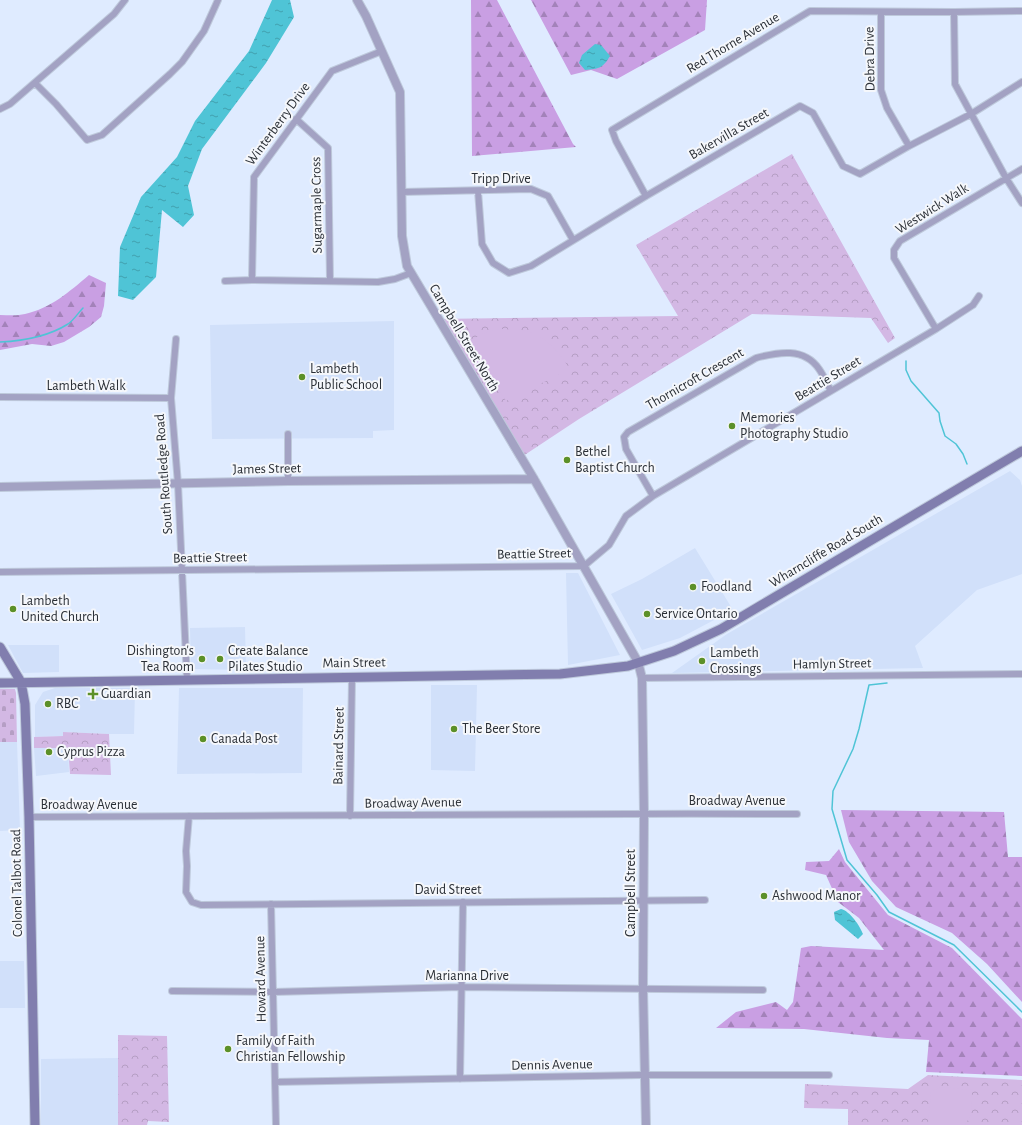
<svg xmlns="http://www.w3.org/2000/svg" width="1022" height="1125" font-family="'Alegreya Sans',sans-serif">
<defs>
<pattern id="forest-firs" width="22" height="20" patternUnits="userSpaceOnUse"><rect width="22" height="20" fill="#c99fe3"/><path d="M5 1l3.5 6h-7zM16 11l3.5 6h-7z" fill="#a382b9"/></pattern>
<pattern id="cemetery-stones" width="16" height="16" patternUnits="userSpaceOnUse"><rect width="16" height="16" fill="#d3b8e4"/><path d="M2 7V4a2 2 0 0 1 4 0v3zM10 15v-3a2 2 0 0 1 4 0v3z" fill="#b59ec4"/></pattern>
<pattern id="park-crowns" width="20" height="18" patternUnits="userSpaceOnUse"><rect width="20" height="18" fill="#d3b8e4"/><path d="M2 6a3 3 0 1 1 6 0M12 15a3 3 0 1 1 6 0" fill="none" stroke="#b59ec4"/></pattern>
<pattern id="water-ripples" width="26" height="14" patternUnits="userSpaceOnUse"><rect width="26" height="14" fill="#4fc4d6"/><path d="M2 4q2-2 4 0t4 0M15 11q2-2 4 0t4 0" fill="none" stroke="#42a0ae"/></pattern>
</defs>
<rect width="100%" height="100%" fill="#dfebff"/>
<path fill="#d1e0fa" d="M394 321V430L373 431V438L212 439 210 325Z
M1010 471 1020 480 1022 486V574L977 590 915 646 923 668 672 673 727 634Z
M695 548 733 610 680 638 642 650 611 594 642 579Z
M566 573H578L620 655 568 665Z
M245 627 246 670 191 669 190 628Z
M8 645H59V672L23 673Z
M431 685H477L475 771 431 770Z
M55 688H135L134 734H109L63 732V736L35 737V705L43 692Z
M179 688H303L302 773 177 774Z
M0 742H17L20 830 0 831Z
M34 748H68L69 772 36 776Z
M0 961H24L25 1008H0Z
M118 1058V1125H41V1059Z"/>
<path fill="url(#forest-firs)" d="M471 0H497L573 144 576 147 472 156Z
M531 0H707L705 30 617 79 591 70 571 75Z
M89 275 106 283 104 306 101 317 89 327 64 342 51 346 32 344 0 350V315C8 315 17 316 25 314 51 308 69 292 89 275Z
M841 810 1004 812 1008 857H1022V1002L987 964 952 933 896 907 872 881 849 842Z
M839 849 845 862 888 915 952 948 1022 1019V1076L926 1072 929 1040 887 1038 804 1029 716 1028 736 1012 776 1002 787 1010 793 1002 801 948 811 946 884 950 859 918 838 902 826 875 805 870 806 862 829 861Z"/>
<path fill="url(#cemetery-stones)" d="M0 689H15L16 693 17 742H0Z"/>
<path fill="url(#park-crowns)" d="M792 154 895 338 888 343 871 318 752 314 579 419 517 460 436 319 678 316 636 245Z
M63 732 109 734 111 775 70 774 68 748H34V737L63 736Z
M118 1035 167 1036 169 1122 148 1121 147 1125H118Z
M928 1075 1022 1080V1125H848V1109L804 1108 805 1084 908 1089Z"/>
<path fill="#d3b8e4" d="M502 329C508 330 515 329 521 330 544 334 558 351 570 369L506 401 470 340 487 332Z
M940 1087 972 1090C971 1107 975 1110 965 1125H928L931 1092Z"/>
<path fill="url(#water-ripples)" d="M272 0H290L294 17 266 63 202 149 188 186 194 215 183 227 162 210 156 277 133 300 118 296 120 247 141 197 177 157 195 121 249 51Z
M595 44 601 45 610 56C603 68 599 69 585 70L579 63 582 55Z
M841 909C850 911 860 926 863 934L858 939 835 920 834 912Z"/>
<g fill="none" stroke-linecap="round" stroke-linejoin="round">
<path stroke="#4fc4d6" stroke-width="1.5" d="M0 342C22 341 49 336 68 324 74 320 78 313 83 308
M906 361V370L911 381 939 413 940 421 945 436 956 444 963 454 967 464
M887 683 869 685 859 729 853 749 833 791 832 809 847 860 877 895 889 912 954 945 1022 1012"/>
<g stroke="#bec9db" stroke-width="8">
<path id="minor" d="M881 12V90L887 108 909 146
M954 12 955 84 1006 178 1022 203
M382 51 332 71 254 177 252 280 378 282 395 279 411 273
M35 83 56 104 87 140 102 135 170 74 182 62 204 31 218 0
M0 109 10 104 114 14 125 0
M296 119 328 148 330 281
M478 191 482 244 493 263 509 273 531 266 646 196 800 106 813 113 843 166 860 174 909 146 971 114 1022 82
M402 192 531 189 548 196 573 240
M646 196 616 141 612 130 810 11 954 12 1022 11
M225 281 252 280
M936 329 894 258V250L900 241 1022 169
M176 339 171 398 178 484 187 679
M0 397 171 398
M288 434V481
M653 496 626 449 624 437 628 432 756 358C778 352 804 347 819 369 824 376 827 384 831 391
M0 572 584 566 609 545 626 516 653 496 936 329 973 305 979 296
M642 678 1022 674
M189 816 186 851 187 866 186 892 192 902 201 905 705 900
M350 816 352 677
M29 817C285 816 541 813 797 814
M271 904 276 1125
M172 991 273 992 461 987 763 990
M460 1079 463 902
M275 1082 641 1075H829"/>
</g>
<g stroke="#bec9db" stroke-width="10">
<path id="tertiary" d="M357 0 366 16 400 92 402 236 407 266 534 479 638 662 642 678 644 813 643 988 646 1125
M0 487 288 481 534 479"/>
</g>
<g stroke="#bec9db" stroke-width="11">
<path id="secondary" d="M0 647 21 682 25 704 29 817 35 1125
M0 683 560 674 628 666 674 651 721 629 1022 451"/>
</g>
<use href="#minor" stroke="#a3a2c3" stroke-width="6"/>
<use href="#tertiary" stroke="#a3a2c3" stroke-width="8"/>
<use href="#secondary" stroke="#817eae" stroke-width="9"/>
</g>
<g fill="#5c9028" stroke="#f5f7fb" stroke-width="1.5">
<circle cx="302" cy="377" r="4"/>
<circle cx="732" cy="426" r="4"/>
<circle cx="567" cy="460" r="4"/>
<circle cx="693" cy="587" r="4"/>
<circle cx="13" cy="609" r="4"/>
<circle cx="647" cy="614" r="4"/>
<circle cx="202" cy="659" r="4"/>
<circle cx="220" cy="659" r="4"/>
<circle cx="702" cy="661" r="4"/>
<path d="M91 688h4v4h4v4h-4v4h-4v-4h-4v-4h4z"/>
<circle cx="48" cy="704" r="4"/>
<circle cx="454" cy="729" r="4"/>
<circle cx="203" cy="739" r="4"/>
<circle cx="49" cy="752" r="4"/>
<circle cx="764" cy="896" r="4"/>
<circle cx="228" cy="1049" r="4"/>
</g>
<g text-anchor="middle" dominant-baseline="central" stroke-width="4" stroke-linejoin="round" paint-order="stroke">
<g font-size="14" fill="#2a2f36" stroke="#f5f7fb">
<text transform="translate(733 43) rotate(-31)">Red Thorne Avenue</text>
<text transform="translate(870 59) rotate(-91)">Debra Drive</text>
<text transform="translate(278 124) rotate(-54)">Winterberry Drive</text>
<text transform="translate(729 134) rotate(-30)">Bakervilla Street</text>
<text x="501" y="179">Tripp Drive</text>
<text transform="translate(317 205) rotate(-91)">Sugarmaple Cross</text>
<text transform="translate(932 209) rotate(-32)">Westwick Walk</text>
<text transform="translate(464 338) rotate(59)">Campbell Street North</text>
<text transform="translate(695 379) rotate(-30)">Thornicroft Crescent</text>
<text transform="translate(828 379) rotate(-31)">Beattie Street</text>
<text x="86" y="386">Lambeth Walk</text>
<text transform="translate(267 469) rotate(-1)">James Street</text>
<text transform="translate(164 474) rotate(-94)">South Routledge Road</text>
<text transform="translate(826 551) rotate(-31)">Wharncliffe Road South</text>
<text transform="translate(534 554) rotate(-1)">Beattie Street</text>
<text transform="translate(210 558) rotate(-1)">Beattie Street</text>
<text transform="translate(354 663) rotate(-1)">Main Street</text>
<text transform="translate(832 664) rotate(-1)">Hamlyn Street</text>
<text transform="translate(339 746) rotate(-89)">Bainard Street</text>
<text x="737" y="801">Broadway Avenue</text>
<text transform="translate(413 803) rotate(-1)">Broadway Avenue</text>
<text x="89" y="805">Broadway Avenue</text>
<text transform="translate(17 883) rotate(-91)">Colonel Talbot Road</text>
<text x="448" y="890">David Street</text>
<text transform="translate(631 893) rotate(-90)">Campbell Street</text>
<text x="467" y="976">Marianna Drive</text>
<text transform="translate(261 979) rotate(-91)">Howard Avenue</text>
<text transform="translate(552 1065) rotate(-1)">Dennis Avenue</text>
</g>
<g font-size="14" fill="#2a2f36" stroke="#f5f7fb" text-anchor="start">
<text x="310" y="369">Lambeth<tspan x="310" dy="16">Public School</tspan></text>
<text x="740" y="418">Memories<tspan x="740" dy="16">Photography Studio</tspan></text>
<text x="575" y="452">Bethel<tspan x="575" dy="16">Baptist Church</tspan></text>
<text x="701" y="587">Foodland</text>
<text x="21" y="601">Lambeth<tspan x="21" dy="16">United Church</tspan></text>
<text x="655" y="614">Service Ontario</text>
<text x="194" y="651" text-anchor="end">Dishington's<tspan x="194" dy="16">Tea Room</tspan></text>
<text x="228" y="651">Create Balance<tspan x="228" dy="16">Pilates Studio</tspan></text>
<text x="710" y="653">Lambeth<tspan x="710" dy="16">Crossings</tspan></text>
<text x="101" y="694">Guardian</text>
<text x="56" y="704">RBC</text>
<text x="462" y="729">The Beer Store</text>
<text x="211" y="739">Canada Post</text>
<text x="57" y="752">Cyprus Pizza</text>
<text x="772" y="896">Ashwood Manor</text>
<text x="236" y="1041">Family of Faith<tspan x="236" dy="16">Christian Fellowship</tspan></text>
</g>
</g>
</svg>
